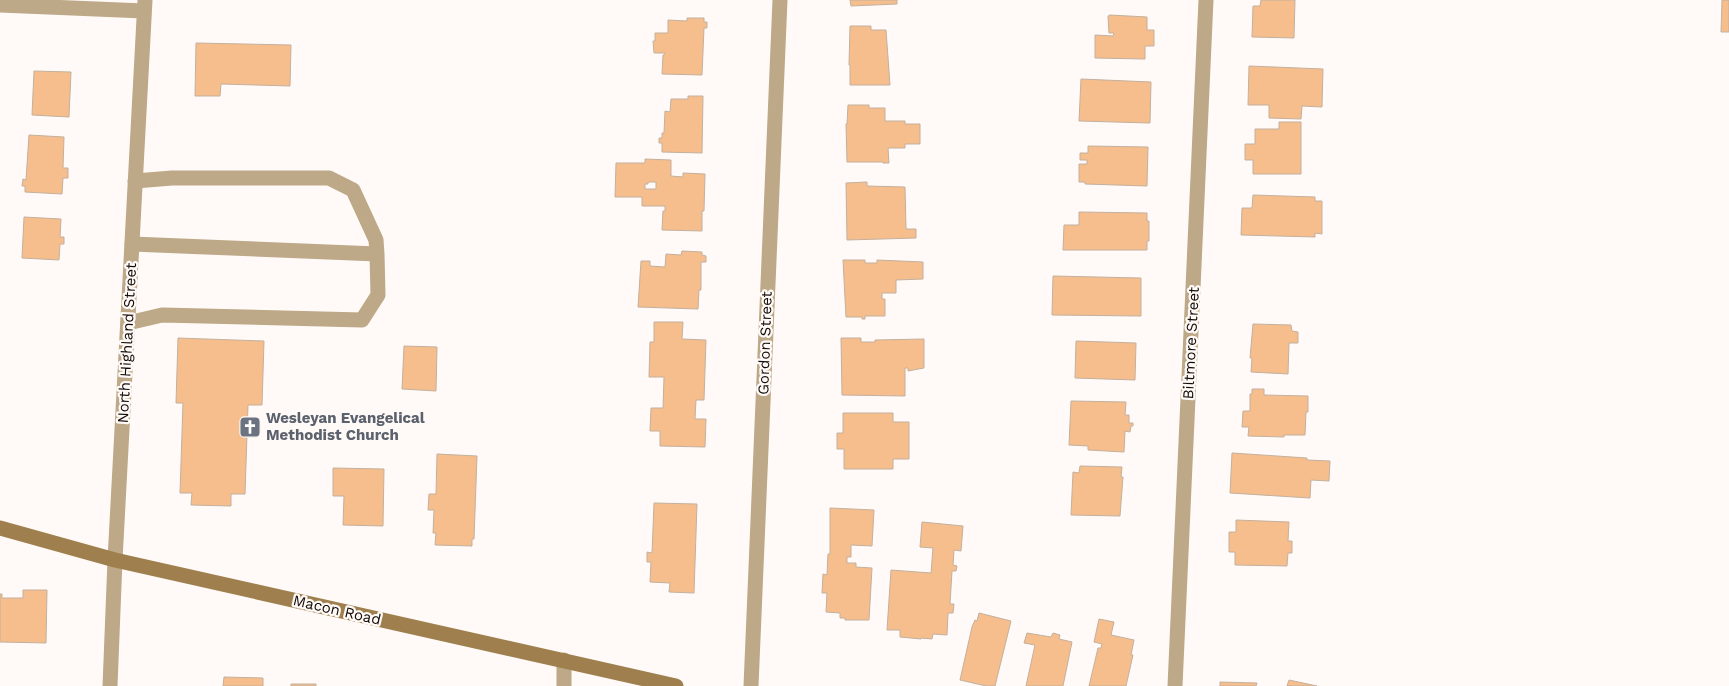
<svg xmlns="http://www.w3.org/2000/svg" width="1729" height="686" font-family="'Work Sans',sans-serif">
<rect width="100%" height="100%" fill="#fffaf7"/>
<path fill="#f5be8c" stroke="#c4b09e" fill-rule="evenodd" d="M850 0H897V4L851 6Z
M1261 0H1295L1294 38 1252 37 1253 6H1260Z
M1722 0H1729V32H1721Z
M1110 15 1147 17V30H1154V46H1145V59L1095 58V35L1113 36 1114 33H1109L1108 16Z
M687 18H704V22H707V28H704L702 75 662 74 663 55H664L665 53H654L653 41H655V33H668V20L687 21Z
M850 26H871V30H886L890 85H850V65H849Z
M196 43 291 45 290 86 221 84 220 96H195Z
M1249 66 1323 69 1322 107 1302 106 1301 119 1269 118V105H1248Z
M34 71 71 72 69 117 32 115Z
M1081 79 1151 82 1150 123 1079 121Z
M688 96H703L702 153 662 152V143H659V138H662V133H664L665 111 670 112 671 99H688Z
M848 105H869V108H885V121H905V124H920V144H905V148H888L889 163H883V162H847L846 124H847Z
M1279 122H1301V174H1253V160H1245V144H1255V129H1279Z
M29 135 64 137 63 168H68V178H63L62 194 25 192V186H22L23 179 26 180Z
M1088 146 1148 147 1147 186 1085 184V182H1079V164H1087V160H1080V153H1088Z
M645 159 671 160V176L683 177V173L705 174 704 211H702V231L662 230 663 211H665V206H642V197H615L616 163H645ZM648 182H656V189H645V184H648Z
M867 182V186L905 187 906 229H916V238L847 240 846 183Z
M1253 195 1315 197V201H1322V234L1315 233V237L1241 235 1242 208H1252Z
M1079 212 1147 213V221H1149V241H1147V250H1063L1064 225H1079Z
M24 217 61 219 60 237H64V244H60L59 260 22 258Z
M682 251 702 252V255L706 256V262H701V290H699L698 309 638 307 641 261H650V266L665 267 666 254 681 255Z
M843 260H865V263H877V260L923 262V279L896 280V293H882V299H885V316H865V319H862V317H846Z
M1053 276 1141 278V316L1052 315Z
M654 322H683L682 339 706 340 704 400H696L695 419H706L705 447 660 446V431H650L651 408H663L664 377H649L650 342H654Z
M1253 324 1291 325 1292 331 1298 332V343H1289L1288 374 1251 372 1252 358H1250Z
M178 338 264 341 262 405H248L245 494H231V506L191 505 192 493H180L183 403H176Z
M841 338H861V342H875V340L924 339V368L908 371V368H905V396L842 395Z
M1076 341 1136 343 1135 380 1075 378Z
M404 346 437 347 436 391 402 389Z
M1252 389H1264V395L1308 396V412H1306L1305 435H1284V437L1248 436 1249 427H1242L1243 411H1250V394H1252Z
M1071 401 1126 402 1125 415H1129V423H1133V426H1131L1130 432 1125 431 1124 452 1088 450V446L1069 445Z
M843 413H893V422H909V459H893V469H844V449H837V433H843Z
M1232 453 1307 458V460L1330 461 1329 481 1311 480 1310 498 1230 493Z
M437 454 477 456 474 539H472V546L435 545 436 533H433L434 510H428L429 494H436Z
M1080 466 1122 467 1121 477H1123L1120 516 1071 515 1073 472 1079 473Z
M333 468 384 469 383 526 343 525 344 496H333Z
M654 503 697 504 694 593 669 592 670 583 650 582 651 562H647V552L652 553Z
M830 508 874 510 872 546 851 545V557H847V563H856V567L872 568 869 620H845V618H840V613L826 612 827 593H822L823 574 827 575 828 554H830Z
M1236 520 1289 522 1288 541H1292V553H1288L1287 566 1235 565V552H1229V532H1236Z
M922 522 963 526 961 551 954 550 953 565 957 566 956 571H952L950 604H954L953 613H948L947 635 933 634 932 639 921 638V639L900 637V630H887L891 570 931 573 933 548 920 547Z
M23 590H47L46 643 0 642V594H2V598H23Z
M979 613 1011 621 995 686H986L960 680 972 627 975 620 977 621Z
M1099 619 1114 622 1111 635 1134 640 1131 655H1133L1126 686H1089L1098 648H1101L1102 644 1094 642Z
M1027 633 1051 637 1053 633 1060 635 1059 639 1072 642 1063 686H1026L1035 645 1024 643Z
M224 677 263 678V686H223Z
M1289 680 1317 686H1287Z
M1220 682 1257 683 1256 686H1220Z
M291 684H316V686H291Z"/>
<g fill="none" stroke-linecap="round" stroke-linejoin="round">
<path stroke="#bda887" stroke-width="15" d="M132 244 377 254
M128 323 162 315 362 320 378 295 377 254 376 240 353 190 329 178H172L135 181"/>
<path stroke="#bda887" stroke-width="15" d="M0 5 144 11
M115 560 145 0
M564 686V660
M751 686 780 0
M1175 686 1206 0"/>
<path stroke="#bda887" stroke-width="15" d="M110 686 115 560"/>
<path stroke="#9e7f4d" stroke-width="15" d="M0 528 115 560 676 686"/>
</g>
<defs>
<g id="church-square" transform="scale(1.125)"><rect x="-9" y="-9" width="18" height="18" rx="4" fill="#6b7280" stroke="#fffaf7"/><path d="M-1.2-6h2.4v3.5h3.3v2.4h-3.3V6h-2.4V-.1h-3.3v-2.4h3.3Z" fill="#fff"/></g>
</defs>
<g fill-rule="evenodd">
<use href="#church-square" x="250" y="427"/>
</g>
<g text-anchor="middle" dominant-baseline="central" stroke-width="4.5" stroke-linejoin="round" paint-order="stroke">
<g font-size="15" fill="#120b06" stroke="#fffaf7">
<text transform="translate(127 343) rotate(-87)">North Highland Street</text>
<text transform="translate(765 343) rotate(-88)">Gordon Street</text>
<text transform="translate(1191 343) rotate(-87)">Biltmore Street</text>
<text transform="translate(337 610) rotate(13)">Macon Road</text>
</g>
<g font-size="15" font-weight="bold" fill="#5b616d" stroke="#fffaf7" text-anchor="start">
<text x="266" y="418">Wesleyan Evangelical<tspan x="266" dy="17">Methodist Church</tspan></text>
</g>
</g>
</svg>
